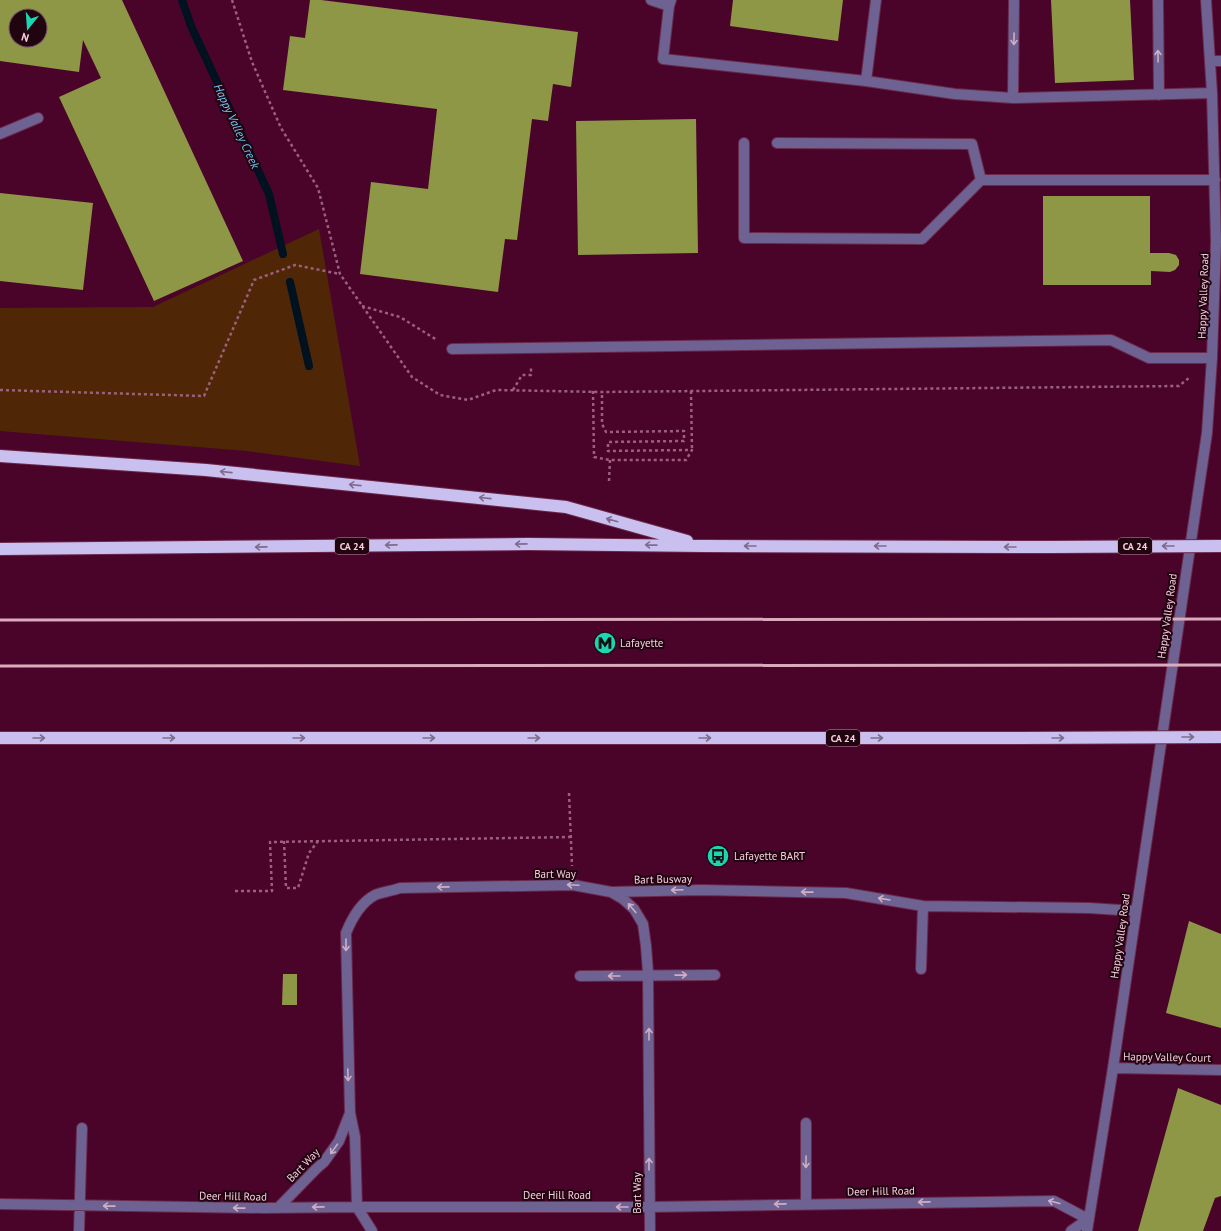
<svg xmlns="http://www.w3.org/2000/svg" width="1221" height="1231" font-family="'PT Sans',sans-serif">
<rect width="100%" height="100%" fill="#4a042a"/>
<path fill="#502706" d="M319 229 360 466 247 451 0 431V308L153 307Z"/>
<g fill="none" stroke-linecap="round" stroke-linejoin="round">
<path stroke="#00121f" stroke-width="8" d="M182 0 191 26 269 194 283 254
M290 282 309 366"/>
</g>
<path fill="#8e9746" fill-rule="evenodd" d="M0 0H122L243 261 154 301 59 97 101 78 83 40 79 72 0 61ZM16 16H40V40H16Z
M310 0H321L578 32 571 87 553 84 548 121 532 119 517 240 505 239 498 292 360 274 371 182 428 189 437 109 283 90 290 36 305 38Z
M733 0H843L838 41 730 26Z
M1051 0H1130L1134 80 1055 83Z
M696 119 698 253 578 255 576 121Z
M0 193 93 203 83 290 0 281Z
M1043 196H1150V253H1169L1176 255 1179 260V265L1175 270 1170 272 1151 271V285H1043Z
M1189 921 1221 934V1028L1166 1013Z
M283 974H297V1005H282Z
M1178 1088 1221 1105V1196L1215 1198 1203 1231H1138Z"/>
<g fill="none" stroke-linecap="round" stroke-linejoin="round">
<g stroke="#6a284a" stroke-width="12">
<path id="minor" d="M651 0 669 6
M671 0 669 6 663 59 866 81 955 94 1013 98 1212 93
M1158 0 1159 95
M1210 61H1221
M866 81 876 0
M1013 98 1014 0
M0 134 38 118
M744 143V238L922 239 981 180
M777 143 972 144 981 180H1215
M452 349 1111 340 1149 358H1212
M611 892 701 890 846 893 923 906 1089 908 1136 911
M921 969 923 906
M580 976 715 975
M1113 1068 1221 1070
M0 1204 263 1208 357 1207H649L1054 1201 1088 1219
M806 1204V1123
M357 1207 355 1137 350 1113 346 933C352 918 360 903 375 895 382 892 392 891 400 888L573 885 611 892 623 899 634 909 643 924 646 946 648 972 650 1231
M357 1207 372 1231
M278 1208 316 1169 324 1162 339 1141 350 1113
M79 1231 82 1128
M1071 1231 1088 1219
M1087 1231 1113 1068 1207 433 1212 358 1216 242 1212 93 1206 0"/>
</g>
<g stroke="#6a284a" stroke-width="14">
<path id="highway" d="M0 456 206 470 566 507 687 541
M0 549 529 544 704 546 1049 547
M0 738H495
M666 738H1019"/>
</g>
<path stroke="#9a607c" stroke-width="2.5" stroke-dasharray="3 3" stroke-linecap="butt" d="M232 0 252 62 281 128 318 188 340 274 412 377 440 395 468 400 496 390 602 392 1179 386 1190 377
M362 306 400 317 437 340
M0 390 204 396 254 280 295 265 340 274
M513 390 522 375H531V367
M593 391 594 457 610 460H686L692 450 608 451V442L684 441V431L606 432 602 424V392
M691 391 692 450
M609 481 610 460
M569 793 572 866
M284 841 286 888H298L309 853 318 841
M235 891H272L270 842 571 837"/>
<use href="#minor" stroke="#6d6291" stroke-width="10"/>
<use href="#highway" stroke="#cac0f0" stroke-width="12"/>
<path stroke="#daaabd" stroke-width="3" d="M0 620 1221 619
M0 666 1221 665"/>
<g stroke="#6a284a" stroke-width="14" stroke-linecap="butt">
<path id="highway-bridge" d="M1049 547 1221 546
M495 738H666
M1019 738 1221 737"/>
</g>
<use href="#highway-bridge" stroke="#cac0f0" stroke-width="12"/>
</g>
<defs><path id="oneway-shaft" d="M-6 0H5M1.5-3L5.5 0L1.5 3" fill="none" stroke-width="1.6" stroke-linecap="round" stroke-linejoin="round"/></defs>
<g stroke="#cfaec6">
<use href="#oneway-shaft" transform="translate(1014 39) rotate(91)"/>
<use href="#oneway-shaft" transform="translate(1158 56) rotate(-91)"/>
<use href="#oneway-shaft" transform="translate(573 885) rotate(-177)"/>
<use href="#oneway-shaft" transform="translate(443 887) rotate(179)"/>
<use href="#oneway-shaft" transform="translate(677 890) rotate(178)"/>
<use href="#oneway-shaft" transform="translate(807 892) rotate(-179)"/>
<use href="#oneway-shaft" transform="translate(884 899) rotate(-170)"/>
<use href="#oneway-shaft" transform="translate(632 908) rotate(-130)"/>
<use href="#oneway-shaft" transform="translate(346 945) rotate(90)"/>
<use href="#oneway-shaft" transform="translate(681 975) rotate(-1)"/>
<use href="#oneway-shaft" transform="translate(614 976) rotate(180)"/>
<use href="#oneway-shaft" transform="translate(649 1034) rotate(-90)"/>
<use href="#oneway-shaft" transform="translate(348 1075) rotate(88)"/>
<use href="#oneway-shaft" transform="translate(334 1149) rotate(125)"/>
<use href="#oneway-shaft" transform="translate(806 1162) rotate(91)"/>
<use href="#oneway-shaft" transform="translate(649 1164) rotate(-90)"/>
<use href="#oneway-shaft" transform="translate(924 1202) rotate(179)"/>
<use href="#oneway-shaft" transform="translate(1054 1202) rotate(-166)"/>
<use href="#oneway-shaft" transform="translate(780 1204) rotate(179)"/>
<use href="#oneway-shaft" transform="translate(109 1206) rotate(-179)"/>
<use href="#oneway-shaft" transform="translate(318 1207) rotate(179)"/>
<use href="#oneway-shaft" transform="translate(622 1207) rotate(-180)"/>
<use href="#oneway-shaft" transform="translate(239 1208) rotate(-179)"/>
</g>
<g stroke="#7e6c8c">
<use href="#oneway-shaft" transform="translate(226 472) rotate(-174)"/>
<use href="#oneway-shaft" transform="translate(355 485) rotate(-174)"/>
<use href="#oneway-shaft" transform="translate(485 498) rotate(-174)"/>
<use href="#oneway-shaft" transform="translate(612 520) rotate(-164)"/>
<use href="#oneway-shaft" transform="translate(521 544) rotate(179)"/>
<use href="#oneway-shaft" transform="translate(391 545) rotate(179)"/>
<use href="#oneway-shaft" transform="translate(651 545) rotate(-179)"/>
<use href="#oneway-shaft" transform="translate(750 546) rotate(-180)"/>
<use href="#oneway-shaft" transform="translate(880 546) rotate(-180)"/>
<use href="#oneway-shaft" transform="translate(1168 546) rotate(180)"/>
<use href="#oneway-shaft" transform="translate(261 547) rotate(179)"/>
<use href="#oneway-shaft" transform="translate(1010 547) rotate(-180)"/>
<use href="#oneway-shaft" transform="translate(1188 737)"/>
<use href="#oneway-shaft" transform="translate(39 738)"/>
<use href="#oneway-shaft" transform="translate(169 738)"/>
<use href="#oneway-shaft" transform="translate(299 738)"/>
<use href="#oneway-shaft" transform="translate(429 738)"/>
<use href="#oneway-shaft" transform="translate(534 738)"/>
<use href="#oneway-shaft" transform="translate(705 738)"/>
<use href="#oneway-shaft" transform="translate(877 738)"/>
<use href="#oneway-shaft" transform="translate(1058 738)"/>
</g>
<defs>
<g id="metro-disc" transform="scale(1.15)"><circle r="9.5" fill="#1cd5b1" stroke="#200511"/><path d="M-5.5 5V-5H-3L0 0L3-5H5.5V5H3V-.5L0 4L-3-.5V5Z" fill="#111"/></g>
<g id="bus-disc" transform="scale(1.15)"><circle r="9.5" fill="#1cd5b1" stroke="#200511"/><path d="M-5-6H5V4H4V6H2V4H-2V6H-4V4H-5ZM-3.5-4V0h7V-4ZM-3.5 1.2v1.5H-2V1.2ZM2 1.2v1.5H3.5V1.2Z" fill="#111"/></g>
</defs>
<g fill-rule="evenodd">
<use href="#metro-disc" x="605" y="643"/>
<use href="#bus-disc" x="718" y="856"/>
</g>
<g text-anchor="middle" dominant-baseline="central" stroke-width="4" stroke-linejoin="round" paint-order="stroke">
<g fill="#200511" stroke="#b892a0" stroke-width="1">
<rect x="335" y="538" width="34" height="16" rx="3"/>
<rect x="1118" y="538" width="34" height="16" rx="3"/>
<rect x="826" y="730" width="34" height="16" rx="3"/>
</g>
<g font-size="10" font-weight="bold" fill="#f9cedd">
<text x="352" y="546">CA 24</text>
<text x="1135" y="546">CA 24</text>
<text x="843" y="738">CA 24</text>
</g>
<g font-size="11" fill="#f9cedd" stroke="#200511">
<text transform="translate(1203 296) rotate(-88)">Happy Valley Road</text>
<text transform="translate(1167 616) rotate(-82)">Happy Valley Road</text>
<text x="555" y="874">Bart Way</text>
<text transform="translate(663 879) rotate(-1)">Bart Busway</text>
<text transform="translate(1120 936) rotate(-82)">Happy Valley Road</text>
<text transform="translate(1167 1057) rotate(1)">Happy Valley Court</text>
<text transform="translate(303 1165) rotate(-46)">Bart Way</text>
<text transform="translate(881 1191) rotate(-1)">Deer Hill Road</text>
<text transform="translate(637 1193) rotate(-90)">Bart Way</text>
<text x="557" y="1195">Deer Hill Road</text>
<text transform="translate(233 1196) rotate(1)">Deer Hill Road</text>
</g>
<g font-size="11" fill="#f9cedd" stroke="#200511" text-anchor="start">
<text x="620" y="643">Lafayette</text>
<text x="734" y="856">Lafayette BART</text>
</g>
<g font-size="12" font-style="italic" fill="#72cafb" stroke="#200511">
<text transform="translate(237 126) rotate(65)">Happy Valley Creek</text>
</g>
</g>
<g transform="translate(28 28) rotate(197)"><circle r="19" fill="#200511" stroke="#775563"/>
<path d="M0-3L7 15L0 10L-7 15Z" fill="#1cd5b1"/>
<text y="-6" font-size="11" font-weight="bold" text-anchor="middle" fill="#f9cedd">N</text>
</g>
</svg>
